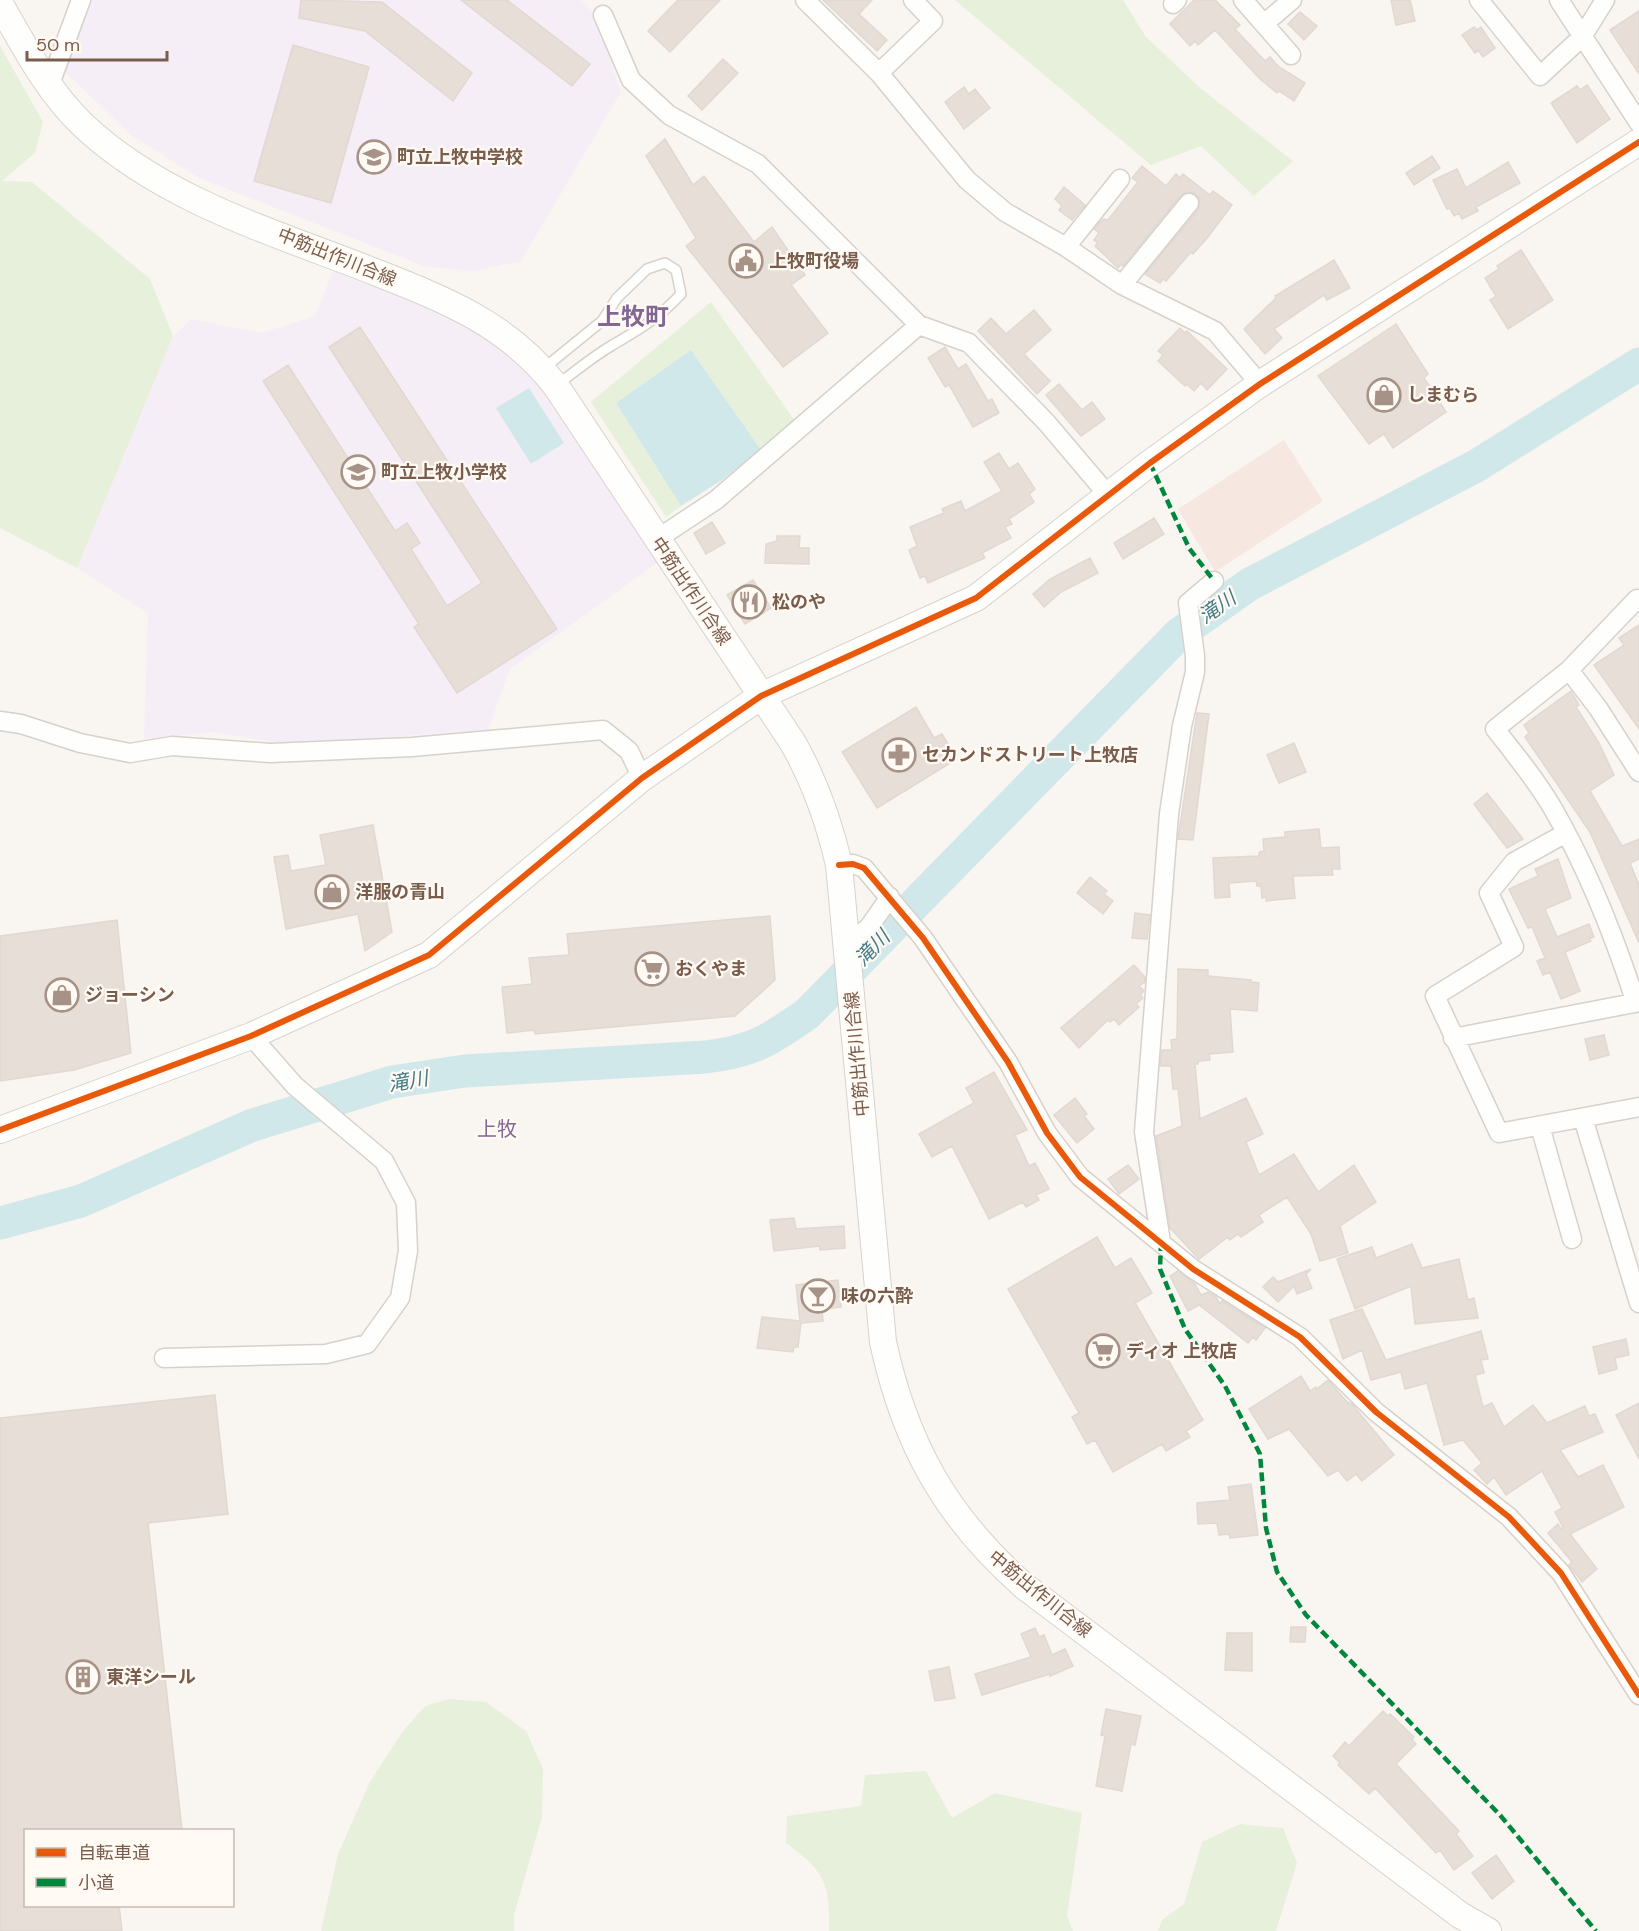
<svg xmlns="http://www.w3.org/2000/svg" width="1639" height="1931" font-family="'DM Sans','Noto Sans JP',sans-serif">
<rect width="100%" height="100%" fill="#f9f5f0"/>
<path fill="#f6e8e1" d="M1284 440 1323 501 1215 572 1178 509Z"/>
<path fill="#f6eef6" d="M90 0H581L594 13 621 92 521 261 474 271 426 267 199 178 131 135 62 69Z
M334 268 456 315 524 363 541 383 661 560 510 669 488 730 287 744 212 732 144 739 148 613 77 568 169 341 191 319 261 333 315 316Z"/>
<path fill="#e7f0db" d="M955 0H1123L1146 37 1199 87 1293 161 1254 196 1201 146 1151 165Z
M0 46 43 122 35 153 2 181 32 182 150 279 173 336 77 568 0 528Z
M711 302 795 421 761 450 691 350 616 403 681 506 666 517 591 402Z
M450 1699 486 1702 526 1731 543 1769 542 1817 514 1915V1931H321L338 1854 370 1782 403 1731 425 1706Z
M926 1771 952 1818 995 1793 1082 1813 1067 1916 1073 1931H829C830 1883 825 1871 786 1843L787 1816 861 1806 865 1775Z
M1240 1824 1283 1828 1297 1863 1276 1931H1158L1162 1920 1184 1904 1202 1842Z"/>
<path fill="#d0e8ea" d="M691 350 761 450 722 480 681 506 616 403Z
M529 388 564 443 531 464 496 408Z"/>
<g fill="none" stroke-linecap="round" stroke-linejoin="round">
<path stroke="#d0e8ea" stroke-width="33" d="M0 1223 81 1201 250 1126 392 1082 465 1071 706 1057C754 1051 768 1041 807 1014L1179 634 1250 584 1476 466 1639 364"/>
</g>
<path fill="#e6ded7" stroke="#e2d8d2" stroke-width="1.5" d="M301 0 382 2 472 73 453 101 365 31 299 18Z
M461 0H507L590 64 572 86Z
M678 0H720L670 52 648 31Z
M823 0H872L859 14 887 40 877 51Z
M1194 0H1215L1240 25 1235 29 1265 61 1270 57 1279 67 1305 83 1294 101 1279 91 1277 93 1260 79 1215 30 1198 45 1195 41 1190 46 1170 24Z
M1391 0H1410L1415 21 1396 25Z
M1639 11V74L1610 30Z
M1300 12 1317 26 1304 40 1288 24Z
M1474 27 1477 30 1481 27 1495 48 1483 57 1478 50 1475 53 1462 35Z
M293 45 369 67 331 203 254 181Z
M723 59 738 73 702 110 688 96Z
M1587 85 1610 119 1577 143 1551 103 1577 86 1580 90Z
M964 87 969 94 975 89 990 108 964 129 945 102Z
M665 139 693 185 704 176 754 242 772 227 805 275 791 285 828 333 783 367 686 246 696 238 646 156Z
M1432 156 1440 168 1414 185 1406 173Z
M1508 162 1520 183 1476 207 1478 211 1462 219 1459 213 1454 216 1450 208 1447 209 1433 180 1457 169 1466 188Z
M1142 166 1166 186 1176 174 1180 178 1183 174 1210 195 1213 191 1232 205 1208 237 1193 254 1191 252 1166 281 1163 279 1160 283 1145 274 1198 210 1200 200 1196 194 1186 192 1180 196 1123 266 1120 265 1118 268 1095 246 1098 243 1094 240 1099 233 1094 229 1103 219 1108 220 1138 182 1132 178Z
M1064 187 1085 205 1072 220 1059 210 1062 206 1055 199Z
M1521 250 1553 300 1508 329 1490 300 1496 296 1485 278 1499 269 1497 266Z
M1334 260 1350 288 1327 300 1324 295 1274 329 1282 338 1265 354 1244 329 1276 298 1275 296Z
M1034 310 1051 330 1024 354 1050 381 1037 394 978 331 991 318 1006 334Z
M1396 324 1428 374 1424 378 1446 412 1393 448 1384 434 1369 444 1318 376Z
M360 327 557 629 457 693 414 627 419 624 263 381 288 365 395 531 407 523 420 543 411 549 447 606 482 583 329 347Z
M1180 328 1185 333 1187 331 1227 369 1207 390 1201 383 1194 391 1187 384 1185 386 1158 361 1163 355 1158 351Z
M945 347 958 369 966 364 988 401 992 399 999 413 973 427 949 385 945 387 928 358Z
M1059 384 1082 410 1092 402 1105 419 1081 436 1046 395Z
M999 453 1009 469 1018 463 1035 489 1029 494 1034 502 1009 519 1012 524 1005 527 1011 538 982 553 985 558 928 583 925 576 920 578 909 550 917 546 910 527 944 513 942 509 961 501 965 511 1002 491 984 462Z
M1154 518 1164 534 1123 559 1114 543Z
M712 522 725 543 706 554 694 533Z
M777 536H800L799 548H809V564L765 563 766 544 777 541Z
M1090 558 1098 573 1061 592 1044 607 1033 594 1050 579Z
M753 580 771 608 745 624 727 595Z
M1639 625V729L1594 665 1624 645 1619 638Z
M1571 691 1579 705 1576 707 1599 743 1614 775 1590 791 1622 846 1639 839V859L1630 863 1639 885V943L1590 832 1525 737 1529 733 1524 725Z
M916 707 934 738 942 734 957 759 877 808 842 752Z
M1197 713 1209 714 1193 840 1178 839Z
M1294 743 1306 772 1279 783 1267 755Z
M1487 793 1523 839 1507 848 1474 804Z
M373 825 392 932 365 951 358 914 286 929 274 857 288 855 291 871 326 865 320 835Z
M1319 829 1321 848 1339 847 1340 869H1332L1333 875 1293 876 1295 898 1266 901V897L1262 898 1261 886H1257L1256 881 1229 883 1230 897 1215 898 1213 858 1259 856V852L1264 851 1263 839 1285 837V832Z
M1558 859 1571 898 1545 909 1557 937 1589 924 1594 937 1589 939 1591 941 1565 952 1580 991 1561 999 1550 972 1543 975 1537 961 1545 958 1532 927 1528 928 1509 889 1538 876 1535 869Z
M1090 877 1107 891 1104 894 1113 901 1103 914 1077 893Z
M1135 913 1150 915 1147 939 1132 938Z
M770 916 775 980 735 1016 535 1034 534 1030 507 1033 502 987 532 984 529 958 569 955 567 934Z
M117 920 131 1053 74 1070 0 1081V936Z
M1134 965 1145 977V982L1139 986 1144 991 1140 995 1143 998 1136 1004 1139 1007 1119 1025 1114 1019 1110 1022 1108 1020 1079 1048 1061 1028Z
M1178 969 1208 970V976L1251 980V982L1259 983 1257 1011 1230 1009 1233 1052 1209 1054 1210 1060 1198 1061V1064H1195L1200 1119 1246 1098 1263 1134 1246 1142 1259 1175 1294 1154 1318 1192 1354 1165 1376 1202 1340 1226 1348 1253 1320 1261 1311 1234 1287 1197 1259 1215 1263 1222 1241 1237 1238 1234 1230 1240 1228 1237 1199 1259 1170 1228 1156 1136 1182 1126 1178 1089H1173L1171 1066H1160L1162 1050H1172L1171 1040 1177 1039Z
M1604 1035 1609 1055 1590 1060 1585 1039Z
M994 1072 1027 1130 1015 1135 1029 1166 1035 1163 1049 1189 1036 1195 1039 1200 1026 1207 1023 1202 989 1219 952 1146 932 1157 919 1134 974 1103 966 1088Z
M1075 1098 1087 1114 1084 1116 1094 1129 1077 1143 1054 1115Z
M1128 1165 1139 1179 1119 1194 1108 1179Z
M794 1218 796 1229 844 1226 845 1248 820 1250V1246L774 1251 770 1220Z
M1097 1237 1115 1268 1131 1258 1152 1293 1135 1303 1203 1420 1186 1431 1190 1437 1166 1451 1162 1444 1113 1472 1095 1440 1087 1444 1072 1417 1079 1413 1008 1289Z
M1412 1244 1422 1268 1459 1259 1468 1300 1474 1298 1478 1318 1415 1324 1411 1286 1355 1309 1337 1259 1372 1247 1376 1258Z
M1311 1269 1306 1274 1312 1288 1297 1294 1294 1286 1278 1302 1263 1287 1273 1277 1278 1282Z
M1178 1271 1195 1284 1201 1295 1208 1292 1216 1297 1220 1304 1222 1301 1265 1328 1256 1340 1253 1337 1248 1343 1199 1305 1188 1311 1170 1276Z
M838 1280 841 1307 822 1309 823 1321 801 1323 798 1347H794L793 1352 757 1348 762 1317 800 1321 796 1285Z
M1362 1309 1386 1360 1481 1331 1488 1359 1481 1360 1484 1373 1475 1375 1483 1407 1492 1403 1504 1427 1533 1405 1547 1423 1585 1406 1589 1416 1595 1414 1603 1432 1560 1450 1578 1477 1603 1465 1624 1507 1570 1534 1597 1569 1582 1582 1569 1565 1572 1562 1548 1533 1558 1524 1561 1529 1563 1527 1555 1512 1562 1508 1542 1471 1506 1495 1494 1477 1487 1484 1474 1470 1482 1463 1463 1440 1444 1445 1427 1383 1405 1389 1401 1372 1371 1380 1362 1350 1343 1359 1330 1320Z
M1626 1339 1629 1355 1615 1358 1617 1369 1599 1374 1593 1347Z
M1301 1376 1310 1391 1316 1387 1317 1389 1328 1380 1347 1402 1352 1404 1394 1455 1362 1481 1356 1474 1347 1481 1338 1470 1328 1476 1289 1429 1268 1439 1249 1409Z
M215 1395 228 1514 148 1523 182 1830H26V1905H119L122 1931H0V1418Z
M1639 1403V1459L1616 1415Z
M1251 1484 1258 1535 1230 1538 1229 1534 1219 1535 1217 1523 1198 1524 1197 1503 1230 1500 1228 1487Z
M1291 1627H1306L1305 1642H1290Z
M1035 1628 1039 1637 1044 1635 1052 1655 1065 1649 1073 1666 1050 1676V1674L982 1695 975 1674 1031 1657 1021 1634Z
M1227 1633H1252V1671L1225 1670Z
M949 1667 955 1698 935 1701 929 1671Z
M1106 1709 1141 1716 1135 1745 1131 1744 1122 1791 1096 1786 1105 1736 1101 1735Z
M1383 1711 1388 1716 1390 1714 1414 1737 1412 1740 1416 1744 1396 1764 1459 1831 1456 1834 1473 1856 1454 1870 1440 1850 1436 1853 1375 1788 1369 1794 1338 1765 1340 1763 1333 1756 1345 1742 1349 1746Z
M1496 1855 1514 1881 1492 1899 1472 1873Z"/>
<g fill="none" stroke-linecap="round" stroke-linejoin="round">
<g stroke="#d7d1cb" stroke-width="12">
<path id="lane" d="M543 369 602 321 617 298 647 269 665 263 676 270 681 294C659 318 638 330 611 346 592 357 575 372 558 384"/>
</g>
<g stroke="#d7d1cb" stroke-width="21">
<path id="street" d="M805 0 879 73 967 180 1005 212 1066 247 1122 285 1215 331 1260 384
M1243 0 1291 55
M1479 0 1540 76 1582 37 1605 0
M1559 0 1639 123
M1173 4 1177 0
M603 15 631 80 669 115 758 164 919 325 969 343 1046 422 1108 495
M1265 23 1292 0
M879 73 933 21 913 0
M50 84 81 0
M1066 247 1120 179
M1122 285 1189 203
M657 539 716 500 919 325
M1569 670 1598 708 1639 772
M0 721 21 724 80 743 130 753 172 746 270 753 412 747 603 730 629 751 642 778
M1566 833 1514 862 1489 893 1514 947 1435 996 1499 1133 1639 1107
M839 865 853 864 864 868 923 938 1008 1062 1047 1133 1080 1177 1193 1269 1300 1337 1376 1412 1509 1517 1561 1573 1639 1695
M848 944 869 927 890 897
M1636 1003C1614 935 1588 869 1552 807 1536 780 1515 754 1495 729L1569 670 1637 599 1639 602
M1453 1038 1639 1002
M1583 1118 1639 1303
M1540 1126 1572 1239
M1161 1242 1144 1132 1169 814 1182 726 1195 672V656L1188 603 1214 581
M164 1358 326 1354 367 1344 400 1298 408 1251 406 1203 384 1161 295 1086 251 1036"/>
</g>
<g stroke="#d9d2cb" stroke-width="28">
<path id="secondary" d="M0 4C24 46 49 94 85 127 165 201 276 233 375 272 446 300 508 324 556 386L793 743C815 782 829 821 839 865L883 1342C905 1444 946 1517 1024 1586L1460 1915 1488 1931
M0 1130 251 1036 429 955 642 778 761 696 976 598 1150 463 1260 384 1639 142"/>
</g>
<use href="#lane" stroke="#fefefd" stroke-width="9"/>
<use href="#street" stroke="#fefefd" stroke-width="18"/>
<use href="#secondary" stroke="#fefefd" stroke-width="26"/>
<path stroke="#00873e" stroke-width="4.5" stroke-dasharray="9 4.5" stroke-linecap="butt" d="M1150 463 1189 548 1214 581
M1161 1242 1160 1269 1185 1329 1225 1386 1260 1454 1266 1528 1277 1572 1306 1615 1500 1815 1596 1931"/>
<g stroke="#fffaf3" stroke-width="10">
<path id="cycleway" d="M839 865 853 864 864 868 923 938 1008 1062 1047 1133 1080 1177 1193 1269 1300 1337 1376 1412 1509 1517 1561 1573 1639 1695
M0 1130 251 1036 429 955 642 778 761 696 976 598 1150 463 1260 384 1639 142"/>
</g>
<use href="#cycleway" stroke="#e8590c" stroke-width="6"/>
</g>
<defs>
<g id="school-ring" transform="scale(1.725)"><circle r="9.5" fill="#fffaf3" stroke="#a69286" stroke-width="1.5"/><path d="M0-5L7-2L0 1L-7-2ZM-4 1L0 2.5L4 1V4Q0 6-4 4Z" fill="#a69286"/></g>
<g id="civic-ring" transform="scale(1.725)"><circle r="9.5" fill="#fffaf3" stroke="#a69286" stroke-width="1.5"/><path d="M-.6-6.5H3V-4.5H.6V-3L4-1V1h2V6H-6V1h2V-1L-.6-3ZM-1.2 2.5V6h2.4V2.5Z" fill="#a69286"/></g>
<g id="shop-ring" transform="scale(1.725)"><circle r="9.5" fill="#fffaf3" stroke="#a69286" stroke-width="1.5"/><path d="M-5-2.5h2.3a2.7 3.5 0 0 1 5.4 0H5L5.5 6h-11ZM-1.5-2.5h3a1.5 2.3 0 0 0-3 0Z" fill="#a69286"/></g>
<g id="restaurant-ring" transform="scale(1.725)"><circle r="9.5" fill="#fffaf3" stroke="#a69286" stroke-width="1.5"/><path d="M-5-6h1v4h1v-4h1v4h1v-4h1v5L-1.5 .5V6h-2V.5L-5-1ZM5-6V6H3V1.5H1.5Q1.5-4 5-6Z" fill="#a69286"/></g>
<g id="pharmacy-ring" transform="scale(1.725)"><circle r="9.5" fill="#fffaf3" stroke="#a69286" stroke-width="1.5"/><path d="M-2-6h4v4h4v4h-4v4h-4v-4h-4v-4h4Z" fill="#a69286"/></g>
<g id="supermarket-ring" transform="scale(1.725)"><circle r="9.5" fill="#fffaf3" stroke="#a69286" stroke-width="1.5"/><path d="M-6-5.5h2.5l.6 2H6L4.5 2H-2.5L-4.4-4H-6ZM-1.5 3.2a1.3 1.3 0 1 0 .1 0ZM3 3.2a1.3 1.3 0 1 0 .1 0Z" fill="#a69286"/></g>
<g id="bar-ring" transform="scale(1.725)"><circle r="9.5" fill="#fffaf3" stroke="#a69286" stroke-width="1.5"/><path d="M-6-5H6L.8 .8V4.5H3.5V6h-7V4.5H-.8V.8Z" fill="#a69286"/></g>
<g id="building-ring" transform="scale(1.725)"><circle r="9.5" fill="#fffaf3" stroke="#a69286" stroke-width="1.5"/><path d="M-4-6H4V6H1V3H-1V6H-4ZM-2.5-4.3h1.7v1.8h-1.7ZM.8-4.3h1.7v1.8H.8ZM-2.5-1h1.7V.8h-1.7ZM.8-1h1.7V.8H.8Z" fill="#a69286"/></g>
</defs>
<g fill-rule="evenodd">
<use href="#school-ring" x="374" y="157"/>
<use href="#civic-ring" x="746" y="261"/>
<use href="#shop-ring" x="1384" y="395"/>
<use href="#school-ring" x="358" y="472"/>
<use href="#restaurant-ring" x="749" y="602"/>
<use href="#pharmacy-ring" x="899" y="755"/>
<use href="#shop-ring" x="332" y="892"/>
<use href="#supermarket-ring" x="652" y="969"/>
<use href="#shop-ring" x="62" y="995"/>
<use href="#bar-ring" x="818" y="1296"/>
<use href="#supermarket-ring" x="1103" y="1351"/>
<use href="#building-ring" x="83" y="1677"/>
</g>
<g text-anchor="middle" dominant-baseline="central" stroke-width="4.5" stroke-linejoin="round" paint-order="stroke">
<g font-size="18" font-weight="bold" fill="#7a5c4d" stroke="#fffaf3" text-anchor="start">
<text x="397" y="157">町立上牧中学校</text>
<text x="769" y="261">上牧町役場</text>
<text x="1407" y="395">しまむら</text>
<text x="381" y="472">町立上牧小学校</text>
<text x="772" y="602">松のや</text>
<text x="922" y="755">セカンドストリート上牧店</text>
<text x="355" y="892">洋服の青山</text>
<text x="675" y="969">おくやま</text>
<text x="85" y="995">ジョーシン</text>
<text x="841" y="1296">味の六酔</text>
<text x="1126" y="1351">ディオ 上牧店</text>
<text x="106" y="1677">東洋シール</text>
</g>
<g font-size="18" fill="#7a5c4d" stroke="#fffaf3">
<text transform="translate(337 257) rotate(22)">中筋出作川合線</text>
<text transform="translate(691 591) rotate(56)">中筋出作川合線</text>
<text transform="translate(857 1054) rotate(-95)">中筋出作川合線</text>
<text transform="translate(1040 1594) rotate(39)">中筋出作川合線</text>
</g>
<g font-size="20" font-style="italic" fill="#437c86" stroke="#fffaf3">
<text transform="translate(1217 607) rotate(-35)">滝川</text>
<text transform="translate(872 948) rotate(-46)">滝川</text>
<text transform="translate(408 1081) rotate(-10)">滝川</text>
</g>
<g font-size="20" fill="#846695" stroke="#fffaf3">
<text x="497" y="1129">上牧</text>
</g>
<g font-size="24" font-weight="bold" fill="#846695" stroke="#fffaf3">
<text x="633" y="316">上牧町</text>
</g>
</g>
<rect x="24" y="1829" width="210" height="78" fill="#fffaf3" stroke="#cabbb1" stroke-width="1.5"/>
<rect x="36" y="1848" width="30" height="9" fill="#e8590c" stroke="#cabbb1" stroke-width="1.5"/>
<text x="78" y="1859" font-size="18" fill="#7a5c4d">自転車道</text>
<rect x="36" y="1878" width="30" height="9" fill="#00873e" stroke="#cabbb1" stroke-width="1.5"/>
<text x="78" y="1889" font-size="18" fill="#7a5c4d">小道</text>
<path d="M27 51v9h140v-9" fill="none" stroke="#7a5c4d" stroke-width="3"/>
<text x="36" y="51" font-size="18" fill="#7a5c4d" stroke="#fffaf3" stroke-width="4.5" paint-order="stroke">50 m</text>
</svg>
